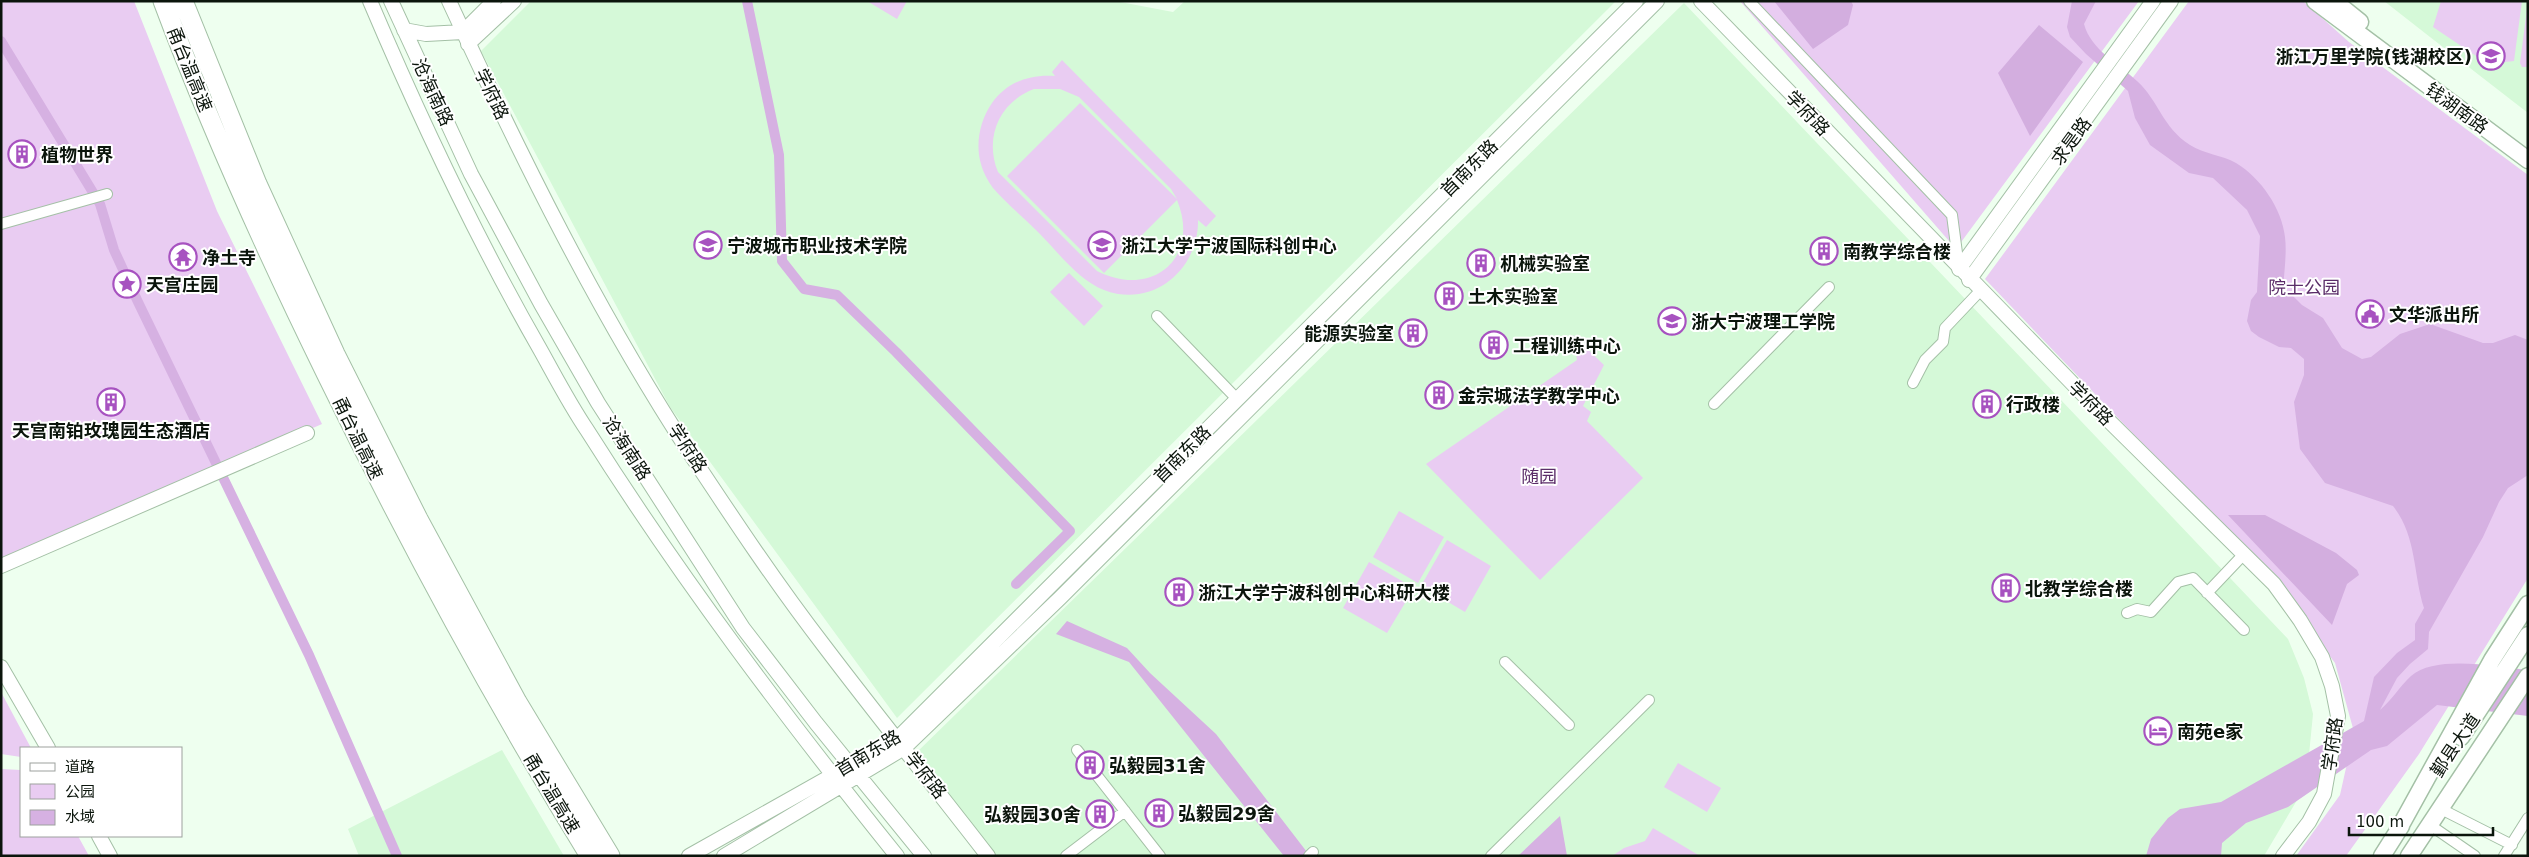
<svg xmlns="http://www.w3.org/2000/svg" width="2529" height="857" font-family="'DejaVu Sans','Noto Sans SC',sans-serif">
<rect width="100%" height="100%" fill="#eeffef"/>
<path fill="#d5f9d8" d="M531 1H1115L1173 12 1185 1H1616L897 718 670 407 481 51Z
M2384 1H2528V113L2430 37Z
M1684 3 2288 639 2304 678 2313 714 2306 785 2264 856H997L916 753Z
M502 750 564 856H359L348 829Z"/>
<path fill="#e9ccf2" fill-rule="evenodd" d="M1 1H134L217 211 322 424 1 565Z
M867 1H907L897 19Z
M1740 1H2139L1956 249Z
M2189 1H2303L2349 42 2528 175V578L2419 754 2346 856H2296L2340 795 2354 732 2335 663 2272 579 1985 279Z
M2441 1H2522L2514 61 2488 64 2433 27Z
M2528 1V67H2522L2520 63Z
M1062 60 1216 216 1206 227 1198 220C1199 269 1153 309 1104 290 1078 280 1058 252 1039 233 1024 218 1007 204 993 188 988 181 983 172 981 164 975 144 980 120 992 103 1007 82 1030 74 1055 76L1052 72ZM1034 89H1060L1079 97 1171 189 1177 199 1080 103 1007 176 1104 273 1177 200C1201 258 1152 299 1097 271L998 172C984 138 999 102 1034 89Z
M1069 273 1103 306 1084 326 1050 292Z
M1573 335 1604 365 1583 406 1591 412 1587 421 1643 478 1540 580 1426 464 1577 360Z
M1399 511 1444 537 1418 583 1373 557Z
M1447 540 1491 566 1465 612 1421 586Z
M1369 562 1414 588 1387 633 1343 608Z
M1 692 31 748H21V757L1 754Z
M1678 763 1721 788 1707 812 1664 787Z
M1 769 21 770V836H78L89 856 1 855Z
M1653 828 1700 856H1612L1624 848 1645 841Z"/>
<path fill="#d3aedf" d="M1774 1H1851L1853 5 1848 25 1813 49Z
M2039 25 2083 62 2030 136 1998 73Z
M2228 515H2265L2336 553 2357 570 2359 575 2347 584 2332 625Z"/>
<path fill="#d6b1e2" d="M2072 1H2096L2084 24C2091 50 2118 63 2137 81 2159 101 2162 127 2190 145 2204 154 2222 155 2236 163 2261 178 2282 209 2285 237 2287 254 2284 273 2283 290L2289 292 2302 305 2323 318 2342 348 2362 359 2371 357 2400 334 2430 324 2483 343H2493L2515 335 2528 340V475L2508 488 2499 502 2483 537 2429 632 2428 649 2410 664 2397 678 2380 710C2391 701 2400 686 2411 676 2436 654 2497 667 2528 670V716L2437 705 2387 746 2371 750 2288 807 2246 823 2222 843 2221 856H2146L2151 839 2168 818 2180 809 2221 802 2364 721 2374 677 2397 653 2415 640V624L2424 608C2413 574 2417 536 2393 506L2325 483 2300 449 2294 402 2304 375V359L2291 348 2279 347 2259 337 2251 331 2247 321 2251 300 2257 292 2260 236 2247 210 2213 178 2189 173 2150 145 2135 118 2128 91 2086 54 2070 37 2067 27Z
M1067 621 1127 648 1150 673 1216 734 1310 856H1284L1129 662 1056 634Z
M1560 816 1567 856H1518Z"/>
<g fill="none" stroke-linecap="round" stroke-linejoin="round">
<path stroke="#d6b1e2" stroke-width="10" d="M747 1 779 155 782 261 804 289 837 295 896 352 1070 531 1016 584
M1 41 100 204 114 250 138 302 309 655 397 856"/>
<g stroke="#a4c0a6" stroke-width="12">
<path id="street" d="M1749 1 1952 215 1959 268
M1 224 107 194
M1157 316 1237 399
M1913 383 1925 360 1943 342 1945 328 1980 291
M1714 404 1829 287
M2207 593 2244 554
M2127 613 2137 609 2151 612 2178 582 2193 578 2244 630
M1505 662 1569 725
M1077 750 1160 856
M2441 809 2512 845
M2430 825 2475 856
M1066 856 1125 811
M1309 856 1313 852
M1491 856 1649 700
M2504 856 2528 818"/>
</g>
<g stroke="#a4c0a6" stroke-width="16">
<path id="secondary" d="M370 1C421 121 476 238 541 351 556 378 570 405 587 430 681 579 787 719 897 856
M391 1 471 174 541 304 598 403 743 628 816 723 924 856
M449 1C521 157 597 311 691 455 734 520 777 585 825 647 878 717 934 786 988 856
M1701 1 2104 416 2274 584 2300 620 2322 657 2332 686 2338 716 2324 794 2309 822 2283 856
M404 30 426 34 463 32 494 1
M468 44 514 1
M1959 269 2153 1
M1969 280 2171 1
M1 566 307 433
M1 667 48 748
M99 836 110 856
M689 856 897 739 1636 1
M724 856 904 748 1060 598 1657 1"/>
</g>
<g stroke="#a4c0a6" stroke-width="19">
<path id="primary" d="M2315 1 2528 160
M2334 1 2360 22
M2461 737 2528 635
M2396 834 2492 660 2528 604
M2382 856 2401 826
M2409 856 2528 676"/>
</g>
<g stroke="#a4c0a6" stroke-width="21">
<path id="highway" d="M163 1C211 129 267 253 327 375 407 539 494 700 590 856
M183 1 257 184 335 354 418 519 517 702 610 856"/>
</g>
<use href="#street" stroke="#fff" stroke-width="10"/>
<use href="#secondary" stroke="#fff" stroke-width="14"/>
<use href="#primary" stroke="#fff" stroke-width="16"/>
<use href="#highway" stroke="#fff" stroke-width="19"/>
</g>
<defs>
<g id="university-ring" transform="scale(1.4375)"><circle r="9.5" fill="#fff" stroke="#a752c0" stroke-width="1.5"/><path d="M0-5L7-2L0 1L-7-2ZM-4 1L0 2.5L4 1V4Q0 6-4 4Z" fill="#a752c0"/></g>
<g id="building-ring" transform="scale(1.4375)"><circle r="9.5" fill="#fff" stroke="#a752c0" stroke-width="1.5"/><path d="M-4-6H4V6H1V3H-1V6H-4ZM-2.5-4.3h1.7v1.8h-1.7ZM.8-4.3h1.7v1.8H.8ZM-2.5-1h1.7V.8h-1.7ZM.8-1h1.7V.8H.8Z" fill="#a752c0"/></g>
<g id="temple-ring" transform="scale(1.4375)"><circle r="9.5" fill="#fff" stroke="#a752c0" stroke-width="1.5"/><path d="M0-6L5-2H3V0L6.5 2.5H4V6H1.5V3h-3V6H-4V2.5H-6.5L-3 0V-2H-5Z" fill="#a752c0"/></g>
<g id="sight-ring" transform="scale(1.4375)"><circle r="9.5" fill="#fff" stroke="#a752c0" stroke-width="1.5"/><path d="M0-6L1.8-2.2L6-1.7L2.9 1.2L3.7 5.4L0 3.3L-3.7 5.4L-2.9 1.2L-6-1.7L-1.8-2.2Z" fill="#a752c0"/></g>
<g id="civic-ring" transform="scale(1.4375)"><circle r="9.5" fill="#fff" stroke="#a752c0" stroke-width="1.5"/><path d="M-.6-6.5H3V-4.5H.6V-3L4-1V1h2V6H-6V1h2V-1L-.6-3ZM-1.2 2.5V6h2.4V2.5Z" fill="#a752c0"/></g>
<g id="hotel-ring" transform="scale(1.4375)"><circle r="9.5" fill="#fff" stroke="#a752c0" stroke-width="1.5"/><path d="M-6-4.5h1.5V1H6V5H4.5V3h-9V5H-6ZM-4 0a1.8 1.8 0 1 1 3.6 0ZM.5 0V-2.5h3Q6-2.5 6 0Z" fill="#a752c0"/></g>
</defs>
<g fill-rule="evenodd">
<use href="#university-ring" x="2491" y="56"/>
<use href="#building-ring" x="22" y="154"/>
<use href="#university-ring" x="708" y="245"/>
<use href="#university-ring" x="1102" y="245"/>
<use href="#building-ring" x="1824" y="251"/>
<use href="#temple-ring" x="183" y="257"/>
<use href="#building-ring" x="1481" y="263"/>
<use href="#sight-ring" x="127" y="284"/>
<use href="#building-ring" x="1449" y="296"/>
<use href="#civic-ring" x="2370" y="314"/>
<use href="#university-ring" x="1672" y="321"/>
<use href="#building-ring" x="1413" y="333"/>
<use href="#building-ring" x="1494" y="345"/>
<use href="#building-ring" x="1439" y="395"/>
<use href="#building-ring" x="111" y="402"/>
<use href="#building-ring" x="1987" y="404"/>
<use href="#building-ring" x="2006" y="588"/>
<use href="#building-ring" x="1179" y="592"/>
<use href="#hotel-ring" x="2158" y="731"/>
<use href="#building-ring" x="1090" y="765"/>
<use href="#building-ring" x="1159" y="813"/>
<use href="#building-ring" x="1100" y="814"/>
</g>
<g text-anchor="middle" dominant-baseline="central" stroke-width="4" stroke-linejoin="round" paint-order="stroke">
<g font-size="18" font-weight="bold" fill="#0b150c" stroke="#fff" text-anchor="start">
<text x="2472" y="56" text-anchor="end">浙江万里学院(钱湖校区)</text>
<text x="41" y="154">植物世界</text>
<text x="727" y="245">宁波城市职业技术学院</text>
<text x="1121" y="245">浙江大学宁波国际科创中心</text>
<text x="1843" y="251">南教学综合楼</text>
<text x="202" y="257">净土寺</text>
<text x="1500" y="263">机械实验室</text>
<text x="146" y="284">天宫庄园</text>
<text x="1468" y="296">土木实验室</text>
<text x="2389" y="314">文华派出所</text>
<text x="1691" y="321">浙大宁波理工学院</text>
<text x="1394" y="333" text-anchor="end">能源实验室</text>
<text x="1513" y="345">工程训练中心</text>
<text x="1458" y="395">金宗城法学教学中心</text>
<text x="2006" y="404">行政楼</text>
<text x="111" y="430" text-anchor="middle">天宫南铂玫瑰园生态酒店</text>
<text x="2025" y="588">北教学综合楼</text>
<text x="1198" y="592">浙江大学宁波科创中心科研大楼</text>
<text x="2177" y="731">南苑e家</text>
<text x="1109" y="765">弘毅园31舍</text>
<text x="1178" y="813">弘毅园29舍</text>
<text x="1081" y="814" text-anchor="end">弘毅园30舍</text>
</g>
<g font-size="18" fill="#0b150c" stroke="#fff">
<text transform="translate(190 69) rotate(68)">甬台温高速</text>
<text transform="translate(433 92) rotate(65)">沧海南路</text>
<text transform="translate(492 94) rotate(64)">学府路</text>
<text transform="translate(2457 108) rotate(36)">钱湖南路</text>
<text transform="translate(1808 113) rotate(46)">学府路</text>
<text transform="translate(2071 141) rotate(-54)">求是路</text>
<text transform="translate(1469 168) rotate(-45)">首南东路</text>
<text transform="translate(2091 403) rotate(45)">学府路</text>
<text transform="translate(358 438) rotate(64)">甬台温高速</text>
<text transform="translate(627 448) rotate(57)">沧海南路</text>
<text transform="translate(688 448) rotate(57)">学府路</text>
<text transform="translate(1182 454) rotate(-45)">首南东路</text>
<text transform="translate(2332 744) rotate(-82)">学府路</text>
<text transform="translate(2455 745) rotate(-56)">鄞县大道</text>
<text transform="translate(868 753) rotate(-31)">首南东路</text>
<text transform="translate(926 775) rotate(52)">学府路</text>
<text transform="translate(552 793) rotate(59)">甬台温高速</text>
</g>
<g font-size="18" fill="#5b2d69" stroke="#fff">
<text x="2304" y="287">院士公园</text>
<text x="1539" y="476">随园</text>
</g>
</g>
<rect width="2529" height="857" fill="none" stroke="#0b150c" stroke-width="5"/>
<rect x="20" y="747" width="162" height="90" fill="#ffffff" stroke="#9da19e"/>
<rect x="30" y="763" width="25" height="8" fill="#ffffff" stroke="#9da19e"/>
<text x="65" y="772" font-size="15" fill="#0b150c">道路</text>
<rect x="30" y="784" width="25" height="15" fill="#e9ccf2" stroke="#9da19e"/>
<text x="65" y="797" font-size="15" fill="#0b150c">公园</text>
<rect x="30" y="810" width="25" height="15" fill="#d6b1e2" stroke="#9da19e"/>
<text x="65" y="822" font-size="15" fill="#0b150c">水域</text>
<path d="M2349 827v8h144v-8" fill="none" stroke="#0b150c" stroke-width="2.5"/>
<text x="2356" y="827" font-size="15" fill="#0b150c" stroke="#ffffff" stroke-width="4" paint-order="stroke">100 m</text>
</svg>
